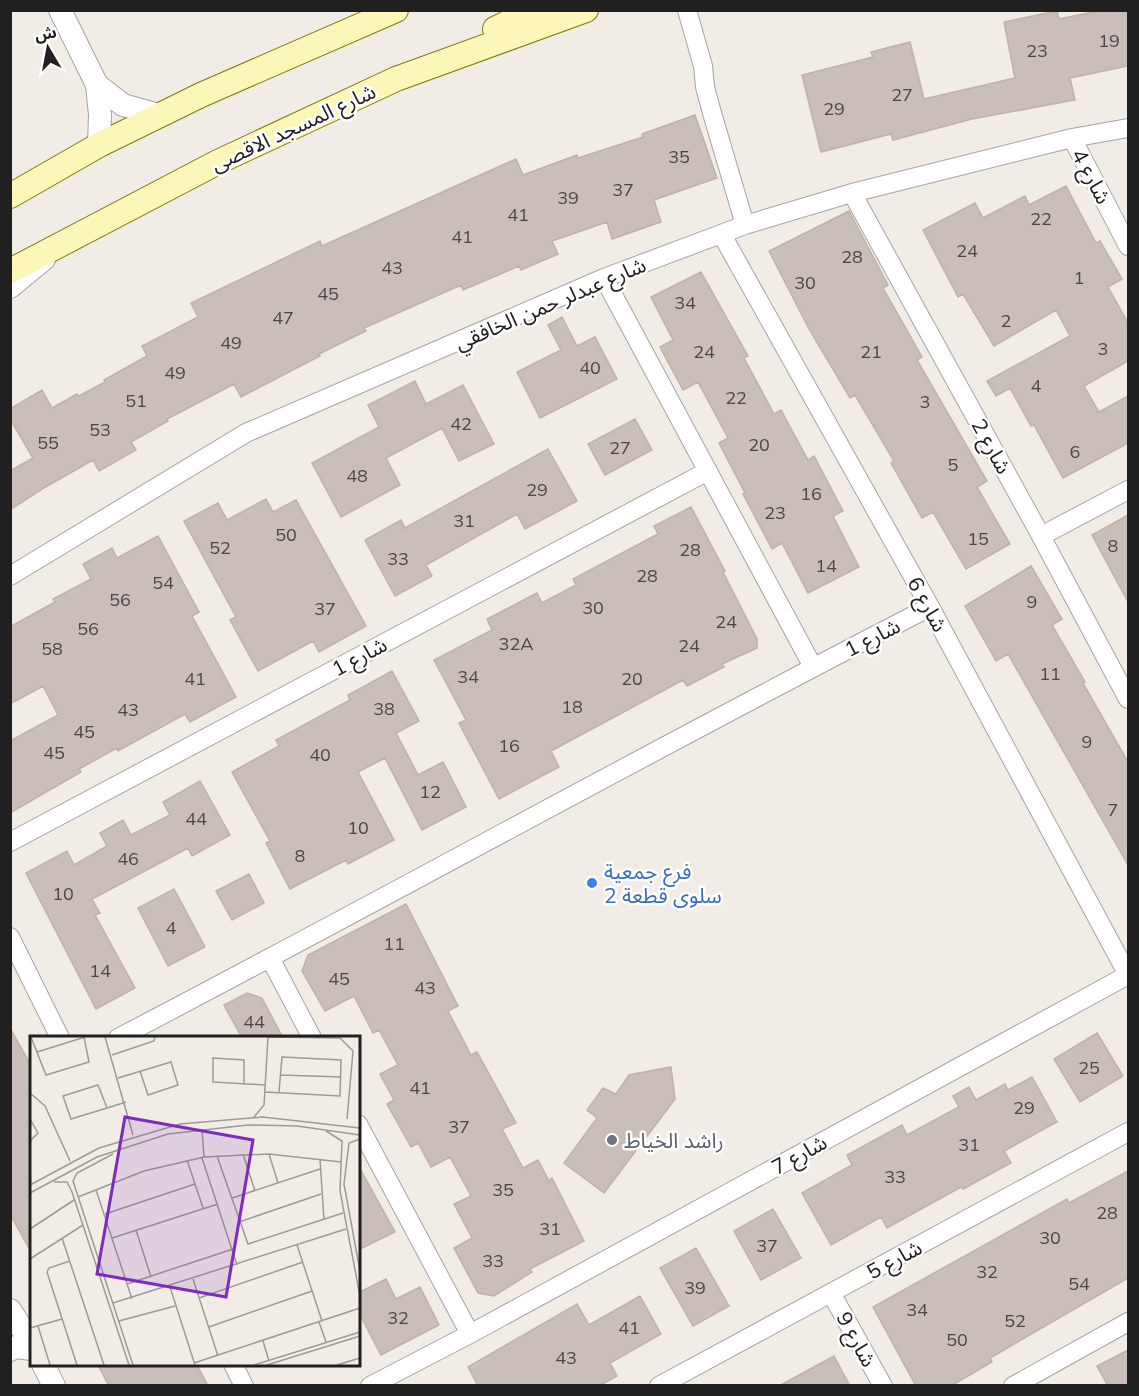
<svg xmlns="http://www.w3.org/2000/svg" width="1139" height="1396" font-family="Mulish,'Noto Sans Arabic',sans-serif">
<rect width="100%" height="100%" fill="#f1ece6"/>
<path fill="#c9beb9" stroke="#c3b0a8" stroke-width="1.5" d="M1103 10H1128V66L1070 78 1075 100 972 119 893 140 891 134 821 152 802 75 873 57 871 52 910 42 924 99 1015 78 1004 22 1057 11 1059 19Z
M695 115 717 178 654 200 661 222 612 239 607 222 552 241 558 254 521 270 519 266 463 290 461 285 364 328 366 331 319 354 320 356 241 397 234 384 167 419 168 421 131 442 136 450 99 471 93 460 42 489 10 510V471L33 458 10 419V409L42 390 52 408 77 394 79 396 105 382 104 380 147 356 142 346 198 317 191 303 320 241 322 246 516 159 523 175 577 155 578 158 643 137 642 134Z
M1066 186 1096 243 1100 241 1122 279 1108 287 1128 323V361L1084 386 1099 412 1128 396V443L1063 478 1034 425 1031 426 1010 388 996 396 987 381 1070 336 1056 310 994 346 963 294 958 297 923 230 975 203 983 218 1025 196 1029 205Z
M849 211 888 285 883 288 922 357 917 360 987 481 977 487 1010 544 966 569 933 512 922 518 891 463 894 461 855 395 850 398 809 329 769 251Z
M701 272 748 356 744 358 774 414 781 410 808 460 814 456 843 511 833 516 859 567 808 593 782 543 772 549 743 494 745 493 719 443 728 438 698 382 683 390 660 347 673 340 651 297Z
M562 317 577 346 595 337 617 379 540 418 517 372 561 350 548 325Z
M415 381 426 404 463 385 494 444 459 461 442 428 386 458 400 485 341 517 312 463 379 427 368 405Z
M635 419 652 450 605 475 588 444Z
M548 449 577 501 525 529 517 514 426 565 432 576 395 596 365 540 401 520 405 528Z
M266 499 273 512 296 500 366 626 319 652 313 641 258 671 230 620 236 617 184 521 218 503 227 520Z
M691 507 725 571 723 572 757 639V648L722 664 724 667 687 686 683 680 551 751 559 767 499 799 459 723 466 720 434 660 492 630 487 619 537 593 542 603 576 585 573 579 658 534 654 526Z
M1128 515V602L1092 535Z
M158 536 199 612 192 616 236 697 190 722 185 714 118 751 117 748 79 769 81 772 10 813V741L58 715 43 686 10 704V627L55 602 53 599 91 579 83 564 112 548 117 558Z
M1031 566 1062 619 1052 625 1085 682 1083 683 1128 762V865L1008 654 996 661 965 606Z
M392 671 419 721 396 733 418 775 443 762 466 807 422 830 385 758 358 772 394 840 348 864 346 860 290 889 266 843 270 841 232 772 279 746 276 740 350 700 348 695Z
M200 781 230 835 192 856 188 848 92 899 100 913 95 915 135 988 96 1009 26 873 67 851 74 865 107 846 100 833 123 820 131 835 170 815 163 802Z
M249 874 264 903 232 920 216 891Z
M174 889 205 947 168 966 138 908Z
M406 904 458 1006 448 1011 471 1055 477 1052 516 1123 502 1129 523 1168 538 1160 549 1181 552 1178 584 1241 530 1269 532 1272 494 1296 478 1293 454 1248 472 1238 454 1204 471 1196 450 1157 431 1167 418 1143 411 1147 387 1104 394 1100 380 1074 398 1065 379 1030 373 1033 354 996 325 1011 302 971 308 955Z
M247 993 262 998 283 1038H242L224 1005Z
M10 1028 32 1067V1254L10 1214Z
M1097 1033 1123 1076 1080 1102 1054 1059Z
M671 1067 675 1099 604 1193 564 1163 597 1118 587 1110 603 1088 616 1094 629 1075Z
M1032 1077 1057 1122 1004 1151 1011 1163 963 1189 961 1187 887 1228 881 1217 831 1245 802 1193 852 1165 847 1155 902 1125 907 1135 959 1107 953 1096 969 1087 976 1100 1005 1084 1008 1090Z
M358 1165 395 1232 358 1250Z
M1128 1171V1278L990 1358 992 1362 951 1386H916L873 1307 1067 1199 1069 1203Z
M773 1209 801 1258 761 1280 734 1231Z
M696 1248 729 1306 693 1326 660 1268Z
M386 1279 396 1299 420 1287 439 1325 381 1355 358 1311V1293Z
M640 1296 661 1334 610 1363 617 1376 599 1386H478L468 1367 577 1304 589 1325Z
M1128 1350V1386H1108L1097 1366Z
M834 1356 850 1386H779Z
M98 1365H197L208 1386H109Z"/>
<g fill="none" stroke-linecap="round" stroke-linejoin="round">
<g stroke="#a4a4a4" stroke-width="20">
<path id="minor" d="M687 10 703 66 705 87 712 113 745 225
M1072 138 1128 246
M852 193 1041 536 1128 699
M722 235 930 607 1128 975
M604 278 813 667
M1041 536 1128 490
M10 576 246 433 604 278 745 225 852 193 1072 138 1128 128
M10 842 708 471
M10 937 60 1038
M270 958 312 1038
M118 1038C390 896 657 747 930 607
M358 1124 470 1334
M831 1293 883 1386
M233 1364 244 1386
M370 1386 470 1334 1128 975
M659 1386 1128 1132
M1013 1386 1128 1322"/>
</g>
<g stroke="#a4a4a4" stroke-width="24">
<path id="tertiary" d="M60 10 97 85 100 115 99 145
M97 85 123 105 159 115
M10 287 44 259
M10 1310 32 1344
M10 1350 16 1347 32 1349
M43 1364 54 1386"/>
</g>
<g stroke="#7e7c00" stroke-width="26">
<path id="secondary" d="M495 29 533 10
M10 196 99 145 201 95 396 10
M10 271 218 162 396 79 586 10"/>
</g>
<use href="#minor" stroke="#fff" stroke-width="18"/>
<use href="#tertiary" stroke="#fff" stroke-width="22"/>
<use href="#secondary" stroke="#fcf7b9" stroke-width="24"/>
</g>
<circle fill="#3f7fe0" stroke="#fff" stroke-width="2" cx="592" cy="883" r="6"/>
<circle fill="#6b7280" stroke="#fff" stroke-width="2" cx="612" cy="1140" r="6"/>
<g text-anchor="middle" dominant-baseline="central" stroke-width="5" stroke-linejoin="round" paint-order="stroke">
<g font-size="18" fill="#4a4846">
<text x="1109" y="40">19</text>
<text x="1037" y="50">23</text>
<text x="902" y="94">27</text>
<text x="834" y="108">29</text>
<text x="679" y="156">35</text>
<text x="623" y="189">37</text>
<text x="568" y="197">39</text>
<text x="518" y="214">41</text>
<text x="1041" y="218">22</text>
<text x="462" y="236">41</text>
<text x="967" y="250">24</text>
<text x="852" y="256">28</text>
<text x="392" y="267">43</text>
<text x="1079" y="277">1</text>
<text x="805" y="282">30</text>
<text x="328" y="293">45</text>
<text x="685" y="302">34</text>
<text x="283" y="317">47</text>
<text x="1006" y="320">2</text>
<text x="231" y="342">49</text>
<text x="1103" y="348">3</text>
<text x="704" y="351">24</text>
<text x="871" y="351">21</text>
<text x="590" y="367">40</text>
<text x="175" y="372">49</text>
<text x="1036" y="385">4</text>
<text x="736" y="397">22</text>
<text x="136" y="400">51</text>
<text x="925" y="401">3</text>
<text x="461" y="423">42</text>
<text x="100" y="429">53</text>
<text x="48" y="442">55</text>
<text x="759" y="444">20</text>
<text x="620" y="447">27</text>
<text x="1075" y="451">6</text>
<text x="953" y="464">5</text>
<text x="357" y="475">48</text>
<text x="537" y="489">29</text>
<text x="811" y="493">16</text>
<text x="775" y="512">23</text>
<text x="464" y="520">31</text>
<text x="286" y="534">50</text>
<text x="978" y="538">15</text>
<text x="1113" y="545">8</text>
<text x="220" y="547">52</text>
<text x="690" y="549">28</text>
<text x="398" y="558">33</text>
<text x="826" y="565">14</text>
<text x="647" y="575">28</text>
<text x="163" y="582">54</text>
<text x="120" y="599">56</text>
<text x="1032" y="601">9</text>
<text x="593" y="607">30</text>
<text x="325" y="608">37</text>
<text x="726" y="621">24</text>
<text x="88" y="628">56</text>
<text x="516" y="643">32A</text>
<text x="689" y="645">24</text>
<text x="52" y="648">58</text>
<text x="1050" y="673">11</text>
<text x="468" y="676">34</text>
<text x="195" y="678">41</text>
<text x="632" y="678">20</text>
<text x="572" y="706">18</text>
<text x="384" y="708">38</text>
<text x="128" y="709">43</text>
<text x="84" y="731">45</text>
<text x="1087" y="741">9</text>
<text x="509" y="745">16</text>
<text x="54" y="752">45</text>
<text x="320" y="754">40</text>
<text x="430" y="791">12</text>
<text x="1113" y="809">7</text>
<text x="196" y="818">44</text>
<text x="358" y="827">10</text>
<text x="300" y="855">8</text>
<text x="128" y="858">46</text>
<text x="63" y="893">10</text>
<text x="171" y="927">4</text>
<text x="394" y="943">11</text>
<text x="100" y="970">14</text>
<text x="339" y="978">45</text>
<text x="425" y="987">43</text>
<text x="254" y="1021">44</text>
<text x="1089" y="1067">25</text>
<text x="420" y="1087">41</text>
<text x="1024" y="1107">29</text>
<text x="459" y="1126">37</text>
<text x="969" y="1144">31</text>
<text x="895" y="1176">33</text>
<text x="503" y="1189">35</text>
<text x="1107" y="1212">28</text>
<text x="550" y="1228">31</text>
<text x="1050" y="1237">30</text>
<text x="767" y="1245">37</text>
<text x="493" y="1260">33</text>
<text x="987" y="1271">32</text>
<text x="1079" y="1283">54</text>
<text x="695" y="1287">39</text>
<text x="917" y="1309">34</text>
<text x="398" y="1317">32</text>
<text x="1015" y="1320">52</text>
<text x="629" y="1327">41</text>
<text x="957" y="1339">50</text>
<text x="566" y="1357">43</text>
</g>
<g font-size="21" fill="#202020" stroke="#fff">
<text transform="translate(293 127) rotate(-25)">شارع المسجد الاقصى</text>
<text transform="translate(1092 176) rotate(62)">شارع 4</text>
<text transform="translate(550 303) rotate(-23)">شارع عبدلر حمن الخافقي</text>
<text transform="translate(992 446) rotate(61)">شارع 2</text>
<text transform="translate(928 604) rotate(61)">شارع 6</text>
<text transform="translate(872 637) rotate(-27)">شارع 1</text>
<text transform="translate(359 656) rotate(-28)">شارع 1</text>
<text transform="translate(799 1154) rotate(-29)">شارع 7</text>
<text transform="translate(894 1259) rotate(-28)">شارع 5</text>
<text transform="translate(857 1339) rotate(61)">شارع 9</text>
</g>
<g font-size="21" fill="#366cbe" stroke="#fff" text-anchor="start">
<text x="604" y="871">فرع جمعية<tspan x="604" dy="24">سلوى قطعة 2</tspan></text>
</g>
<g font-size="21" fill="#5b616d" stroke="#fff" text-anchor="start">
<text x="624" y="1140">راشد الخياط</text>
</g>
</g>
<g transform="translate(30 1036)">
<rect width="330" height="330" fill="#f1ece6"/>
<path fill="none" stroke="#9d9a97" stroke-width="1.5" d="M1 1 16 39 59 26 54 1M75 1 103 99M238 1 310 2 323 15 317 83M7 16 55 1M82 19 124 5 125 1M250 39 311 41M88 42 141 26 148 49 118 59 110 35M214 47V24L183 22V46L235 49M235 56 310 60 311 24 252 21 249 56M0 57 15 70 40 125M77 72 68 49 33 60 41 83 77 72 96 66M224 81 234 69 238 1M0 83 8 97 0 105M172 93 174 121M296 95 312 105 310 155 330 260M330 103 319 107 314 148 330 235M83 118 47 137 43 145 103 329M213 118 225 155M239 118 248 147M187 120 218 208 313 177M172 122 207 229M290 123 294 184M157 124 173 172M24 146H37L42 156 99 329M0 149 69 112 150 88 233 81 330 92M66 154 102 263M0 157 67 121 138 98 218 89 267 90 330 99M48 161 114 135 174 121 239 118 311 126M202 162 290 133M75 178 165 148M209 186 291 158M0 193 44 164M106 194 121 241M32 202 74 329M82 202 188 168M267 209 292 285M0 223 53 189M40 225 19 232 17 236 47 329M163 243 188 320M97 248 203 213M140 251 165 329M169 262 273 226M83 267 316 193M89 285 145 270M289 286 296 306M8 290 20 329M179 291 282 255M0 292 32 283M233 305 239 325M164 327 330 272M224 329 330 296M237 329 330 300M307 329 330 322"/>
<path fill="#7b2cbf" fill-opacity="0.15" stroke="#7b2cbf" stroke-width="3" d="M95 81 223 104 196 261 67 238Z"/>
<rect width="330" height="330" fill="none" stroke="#202020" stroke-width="3"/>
</g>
<rect width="1139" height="1396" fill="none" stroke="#202020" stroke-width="24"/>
<g transform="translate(48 48) rotate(350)" stroke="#ffffff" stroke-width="4.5" paint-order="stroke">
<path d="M0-4.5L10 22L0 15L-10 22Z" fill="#202020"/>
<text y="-9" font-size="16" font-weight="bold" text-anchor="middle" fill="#202020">ش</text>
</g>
</svg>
